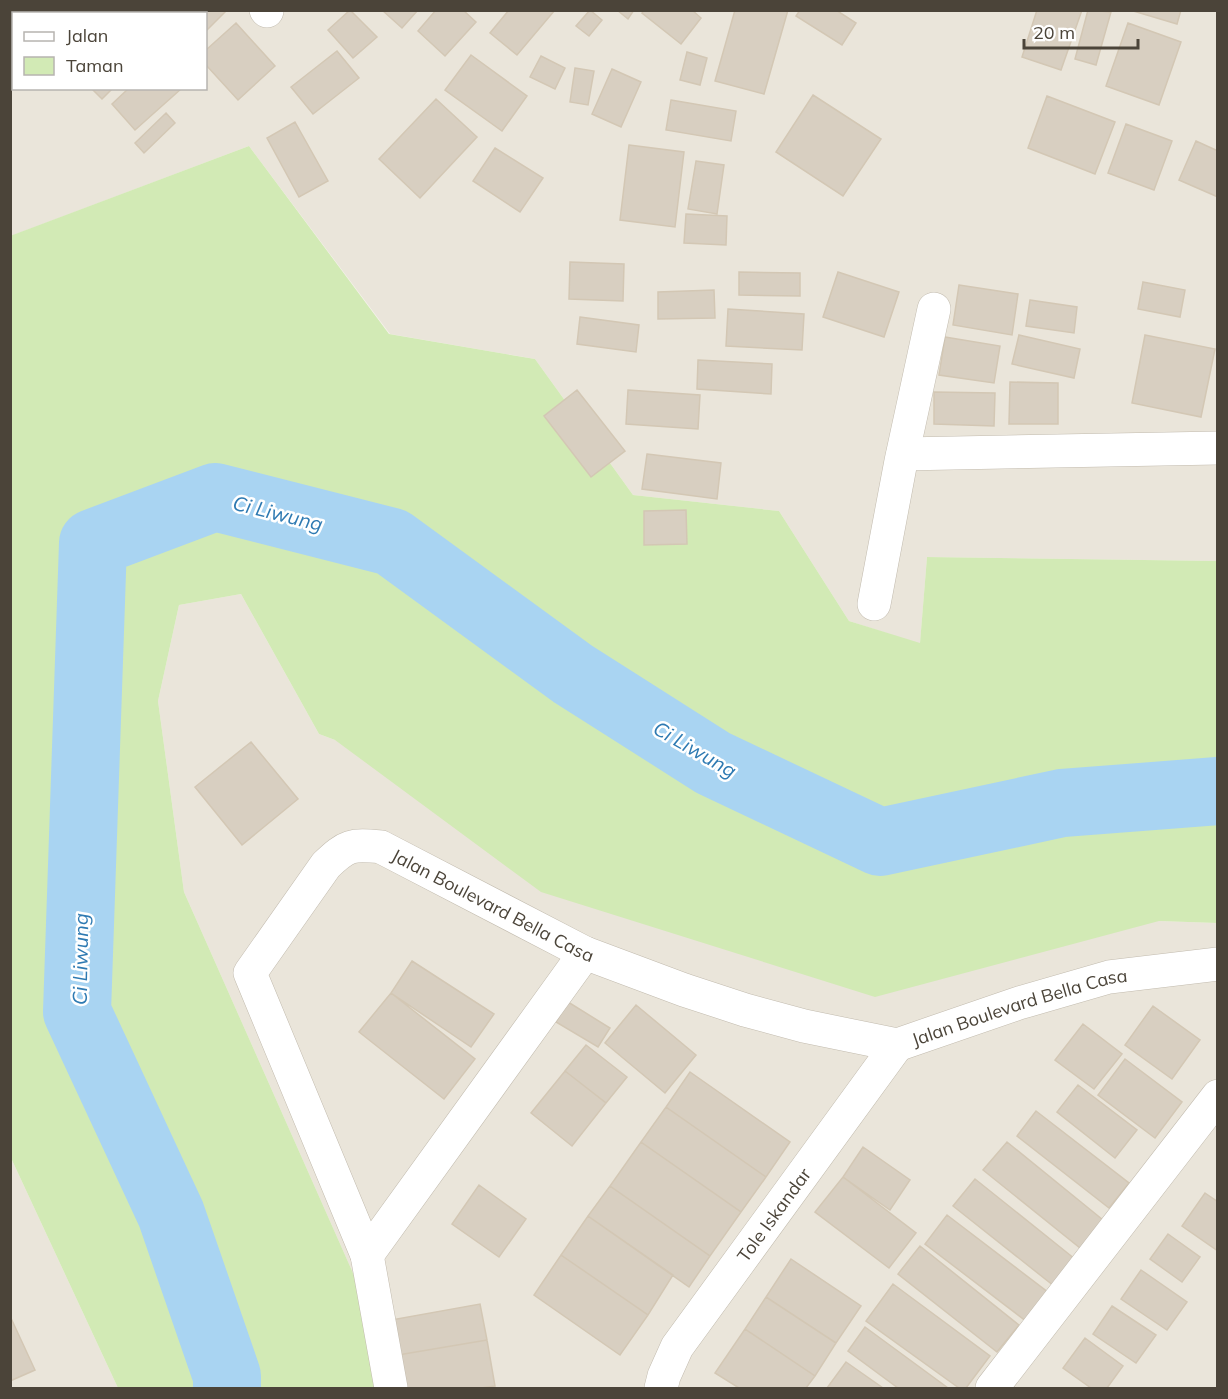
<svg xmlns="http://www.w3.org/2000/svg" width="1228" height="1399" font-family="Mulish,sans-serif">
<rect width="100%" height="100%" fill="#f6f3ec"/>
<path fill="#eae5da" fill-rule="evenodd" d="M11 11H1217V561L927 557 920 644 849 621 779 511 633 495 535 359 390 334 249 146 11 236ZM14 14H206V88H14Z
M241 594 319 734 335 740 1159 921 1217 923V1388H404L184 892 158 701 179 605Z
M11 1158 118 1388H11Z"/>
<path fill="#d2eab5" d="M249 146 389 334 535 359 633 495 779 511 849 621 920 643 927 557 1217 561V923L1159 921 875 997 541 892 335 740 319 734 241 594 179 605 158 701 184 892 404 1388H118L11 1158 10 236Z"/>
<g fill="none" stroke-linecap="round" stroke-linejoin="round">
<path stroke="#a9d4f2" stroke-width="68" d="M227 1388V1376L171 1214 77 1012 93 543 215 497 392 542 573 674 713 763 880 842 1062 803 1218 791"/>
</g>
<path fill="#d8cfc1" stroke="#d3c7b4" stroke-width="1.5" d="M15 10H43L40 14H18Z
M60 10H117L114 14H57Z
M170 10H227L206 31V14H173Z
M350 10 377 37 353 58 328 30Z
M382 10H418L402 28Z
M436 10H463L476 22 445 56 418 31Z
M509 10H555L517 55 490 33Z
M590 10 602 20 589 36 576 26Z
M617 10H634L628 19Z
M644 10H692L701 18 681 44 642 13Z
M735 10H788L764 94 715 81Z
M800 10H836L856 23 842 45 796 16Z
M1037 10H1082L1061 70 1022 57Z
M1088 10 1111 12 1096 65 1075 59Z
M1130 10H1181L1177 24Z
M236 23 275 66 238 100 206 65V50Z
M1128 23 1181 42 1159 105 1106 86Z
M337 51 359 78 313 114 291 87Z
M687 52 707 58 700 85 680 80Z
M471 55 527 96 502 131 445 90Z
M541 56 565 68 555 89 530 77Z
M575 68 594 71 588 105 570 102Z
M612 69 641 82 621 127 592 114Z
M91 88H113L102 99Z
M129 88H181V89L135 130 112 104Z
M813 95 881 139 843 196 776 152Z
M1047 96 1115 122 1095 174 1028 148Z
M436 99 477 137 420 198 379 159Z
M671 100 736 111 731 141 666 130Z
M166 113 175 123 144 153 135 143Z
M295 122 328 181 299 197 267 138Z
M1126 124 1172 141 1154 190 1108 173Z
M1196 141 1218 151V197L1179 180Z
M629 145 684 152 675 227 620 220Z
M495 148 543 178 520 212 473 181Z
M696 161 724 165 717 214 688 209Z
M686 214 727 216 726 245 684 243Z
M570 262 624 264 623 301 569 299Z
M739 272 800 273V296L739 295Z
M838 272 899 292 884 337 823 317Z
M1143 282 1185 290 1180 317 1138 309Z
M959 285 1018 294 1012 335 953 325Z
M714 290 715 318 658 319V292Z
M1030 300 1077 307 1074 333 1026 326Z
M728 309 804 314 802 350 726 346Z
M580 317 639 325 636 352 577 344Z
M1019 335 1080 349 1074 378 1012 364Z
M1145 335 1215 349 1201 417 1132 403Z
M945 337 1000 346 994 383 939 375Z
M698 360 772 364 771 394 697 389Z
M1010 382 1058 383V424H1009Z
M577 390 625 451 591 477 544 416Z
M628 390 700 395 698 429 626 424Z
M934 392 995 393 994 426 934 424Z
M647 454 721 463 717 499 642 489Z
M686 510 687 544 644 545V511Z
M251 742 298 799 242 845 195 787Z
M412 961 494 1014 471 1047 391 993Z
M391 993 475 1059 444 1099 359 1032Z
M568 1002 610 1028 598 1047 556 1022Z
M636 1005 696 1055 665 1093 605 1043Z
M1153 1006 1200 1040 1172 1079 1125 1045Z
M1083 1024 1122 1054 1094 1089 1055 1060Z
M586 1045 627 1077 606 1103 565 1071Z
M1125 1059 1182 1102 1155 1138 1098 1095Z
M565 1071 606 1103 572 1146 531 1113Z
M690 1072 790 1142 766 1177 666 1107Z
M1078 1085 1137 1130 1115 1158 1057 1112Z
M666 1107 766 1177 741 1212 641 1142Z
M1036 1111 1129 1183 1109 1208 1017 1136Z
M641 1142 741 1212 710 1256 610 1186Z
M1007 1142 1108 1224 1085 1252 983 1170Z
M863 1147 910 1180 890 1210 843 1177Z
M843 1177 916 1233 889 1268 815 1212Z
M975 1179 1075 1259 1054 1286 953 1206Z
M479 1185 526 1219 499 1257 452 1224Z
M610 1186 710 1256 689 1287 588 1216Z
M1205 1193 1218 1202V1251L1182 1226Z
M947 1215 1053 1296 1031 1325 925 1244Z
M588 1216 673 1275 648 1315 561 1255Z
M1168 1234 1200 1257 1182 1282 1150 1259Z
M920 1246 1019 1325 997 1352 898 1274Z
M561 1255 648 1315 620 1355 534 1295Z
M791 1259 861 1306 836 1343 766 1297Z
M1141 1270 1187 1302 1167 1330 1121 1299Z
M893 1284 990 1356 966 1388H959L866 1321Z
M766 1297 836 1343 815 1376 745 1329Z
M480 1304 487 1340 398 1355 391 1320Z
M1112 1306 1156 1335 1136 1363 1093 1334Z
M10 1316 35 1370 10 1381Z
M865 1327 948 1388H898L848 1351Z
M745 1329 815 1376 806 1388H739L715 1373Z
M1085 1338 1123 1366 1107 1388H1091L1063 1368Z
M487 1340 495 1386 481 1388H403L398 1355Z
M846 1362 883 1388H827Z"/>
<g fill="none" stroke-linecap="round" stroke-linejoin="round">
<g stroke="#c2bbae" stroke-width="34">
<g id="minor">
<path d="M266 10 267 11"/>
<path d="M903 454 1218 448"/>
<path d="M874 604 901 461 934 309"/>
<path d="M367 1255 585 953"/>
<path id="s1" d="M391 1388 367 1255 250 973 326 865C347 845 351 844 381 847L585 953 684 990 745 1010 804 1026 897 1045 1019 1003 1109 977 1218 964"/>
<path id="s2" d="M661 1388 664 1376 677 1347 897 1045"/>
<path d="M992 1388 1218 1096"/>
</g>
</g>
<use href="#minor" stroke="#fff" stroke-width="33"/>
</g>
<g text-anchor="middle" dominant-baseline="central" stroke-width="5" stroke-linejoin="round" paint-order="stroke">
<g font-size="18" fill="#4b4439" stroke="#fff">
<text stroke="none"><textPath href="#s1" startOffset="760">Jalan Boulevard Bella Casa</textPath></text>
<text stroke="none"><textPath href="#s1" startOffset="1318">Jalan Boulevard Bella Casa</textPath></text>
<text stroke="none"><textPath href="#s2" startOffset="208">Tole Iskandar</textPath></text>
</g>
<g font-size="20" font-style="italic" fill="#2e7ab2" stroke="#fff">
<text transform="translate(278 513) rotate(14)">Ci Liwung</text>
<text transform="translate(695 749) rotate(30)">Ci Liwung</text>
<text transform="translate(80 959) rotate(-89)">Ci Liwung</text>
</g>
</g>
<rect width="1228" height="1399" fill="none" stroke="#4b4439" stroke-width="24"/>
<rect x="12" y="12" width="195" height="78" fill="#ffffff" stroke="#b7b4b0" stroke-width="1.5"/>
<rect x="24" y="32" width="30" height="9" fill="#ffffff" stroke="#b7b4b0" stroke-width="1.5"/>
<text x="66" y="42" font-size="18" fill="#4b4439">Jalan</text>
<rect x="24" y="57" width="30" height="18" fill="#d2eab5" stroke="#b7b4b0" stroke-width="1.5"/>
<text x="66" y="72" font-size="18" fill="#4b4439">Taman</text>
<path d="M1024 39v9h114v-9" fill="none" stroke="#4b4439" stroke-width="3"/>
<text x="1033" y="39" font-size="18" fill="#4b4439" stroke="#ffffff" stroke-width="4.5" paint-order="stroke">20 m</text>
</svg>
